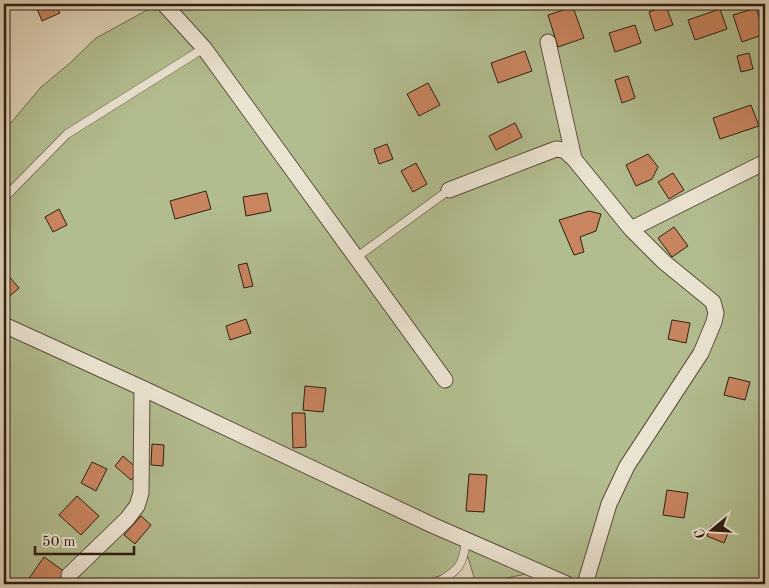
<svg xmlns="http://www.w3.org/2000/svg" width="769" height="588" font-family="'Old Standard TT',serif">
<rect width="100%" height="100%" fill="#e0d4b9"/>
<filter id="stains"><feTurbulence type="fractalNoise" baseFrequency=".004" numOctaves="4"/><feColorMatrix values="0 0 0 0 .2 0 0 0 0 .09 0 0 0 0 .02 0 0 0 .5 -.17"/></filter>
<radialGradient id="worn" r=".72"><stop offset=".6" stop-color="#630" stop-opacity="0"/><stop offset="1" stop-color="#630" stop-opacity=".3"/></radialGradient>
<path fill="#b2bd8f" stroke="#706e50" d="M167 4H765V584H668L664 583 649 584H568L542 571 476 584 468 557 456 571 412 584H4V131L41 87 70 63 96 38 149 9Z"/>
<path fill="#c98560" stroke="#2f1f12" d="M35 4H56L60 13 42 21Z
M666 6 673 25 655 31 649 12Z
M573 7 584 38 558 47 548 15Z
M756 8 765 34 742 42 733 15Z
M720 9 727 29 695 40 688 20Z
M635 25 641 43 615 52 609 33Z
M525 51 532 71 498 83 491 63Z
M749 53 753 69 741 72 737 56Z
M628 76 635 98 622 103 615 80Z
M428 83 440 105 419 116 407 94Z
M751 105 759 126 720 139 713 118Z
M515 123 522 137 496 150 489 136Z
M387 144 393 159 379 164 374 149Z
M648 154 658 167 652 179 636 186 626 165Z
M416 163 427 184 413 192 401 171Z
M673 173 684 190 669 199 658 182Z
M206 191 211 209 175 219 170 201Z
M267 193 271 211 246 216 243 197Z
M59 209 67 225 53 232 45 217Z
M589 211 601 214 596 231 580 237 584 252 574 255 559 220Z
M674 227 688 246 672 257 658 238Z
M247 263 253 286 244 288 238 265Z
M6 273 19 288 4 301V274Z
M246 319 251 333 230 340 226 326Z
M672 320 690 323 686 343 668 339Z
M729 377 750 382 745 400 724 395Z
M305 386 326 388 323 412 303 410Z
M292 413H305L306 447 293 448Z
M152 444 164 445 163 466 151 465Z
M123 456 139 470 131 480 115 466Z
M92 462 107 469 96 491 81 483Z
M469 474 487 475 484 512 466 511Z
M667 490 688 493 684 518 663 515Z
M77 496 99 516 81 535 59 515Z
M141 516 151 525 135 544 124 535Z
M711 526 728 533 724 543 707 536Z
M44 557 65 572 56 584H25Z"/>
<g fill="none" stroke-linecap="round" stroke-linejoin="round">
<g stroke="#5b4c3c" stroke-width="9">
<path id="service" d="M4 198 67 134 204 48
M357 257 449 190
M435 584C458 570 463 568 466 540"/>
</g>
<g stroke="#5b4c3c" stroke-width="17">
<path id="minor" d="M164 4 204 48 445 380
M548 42 574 159
M449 190 556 149 564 150 574 159 631 229 664 262 713 302 716 313 714 322 701 353 627 466 609 504 585 584
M631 229 761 164
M4 325 142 388
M69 575 127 519 137 506 141 493 142 388 432 525 567 584"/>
</g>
<use href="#service" stroke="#ebe3d2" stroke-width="8"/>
<use href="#minor" stroke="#ebe3d2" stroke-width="15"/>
</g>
<rect width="769" height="588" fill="none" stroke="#e0d4b9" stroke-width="20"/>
<rect x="5" y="5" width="759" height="578" fill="none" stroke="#2f1f12" stroke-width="2.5"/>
<rect x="10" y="10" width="749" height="568" fill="none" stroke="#2f1f12"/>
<g transform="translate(712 530) rotate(252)" stroke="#ebe3d2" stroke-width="4" paint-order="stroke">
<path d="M0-4L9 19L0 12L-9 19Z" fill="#2f1f12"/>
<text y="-8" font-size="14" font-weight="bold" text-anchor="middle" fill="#2f1f12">С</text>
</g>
<path d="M35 546v8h99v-8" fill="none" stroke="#2f1f12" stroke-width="2.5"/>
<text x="42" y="546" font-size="15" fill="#2f1f12" stroke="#ebe3d2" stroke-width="4" paint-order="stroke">50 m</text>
<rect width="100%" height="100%" filter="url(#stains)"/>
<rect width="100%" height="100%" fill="url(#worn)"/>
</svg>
